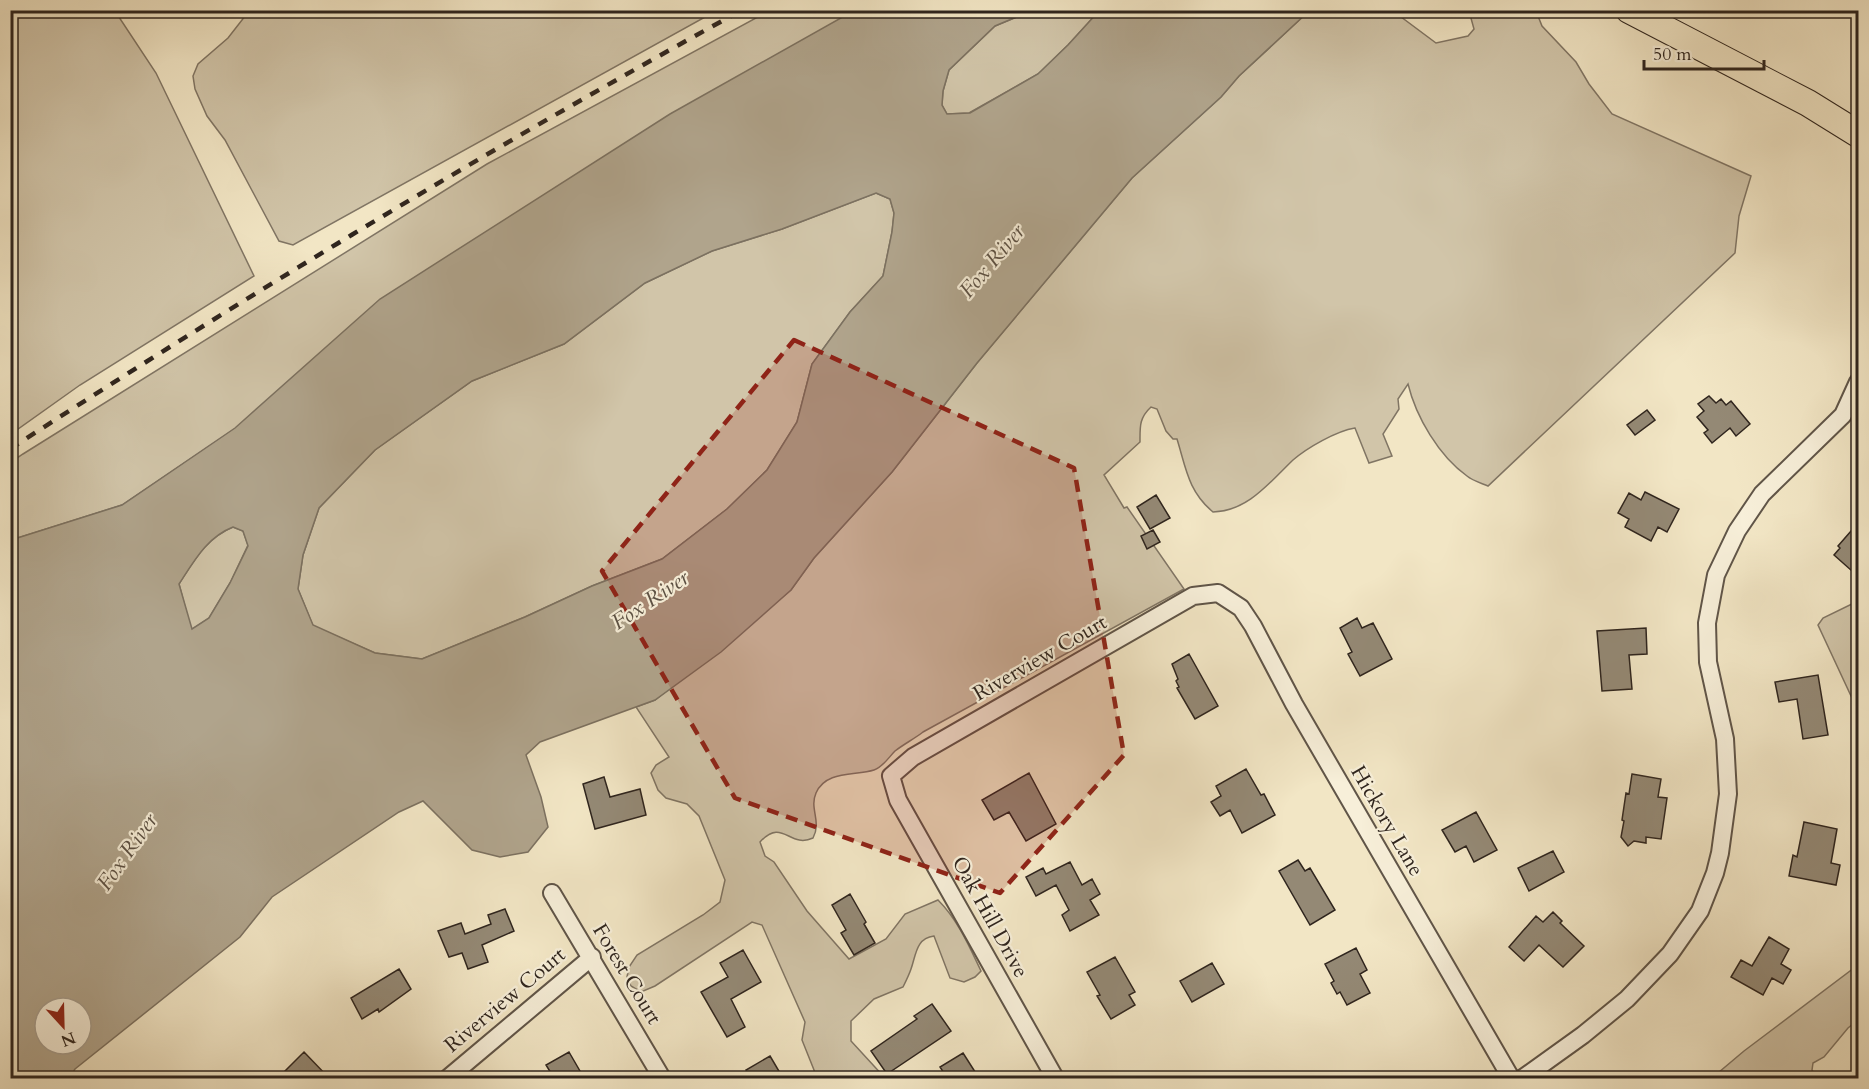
<svg xmlns="http://www.w3.org/2000/svg" width="1869" height="1089" font-family="Cardo,serif">
<rect width="100%" height="100%" fill="#f2e6c5"/>
<filter id="stains"><feTurbulence type="fractalNoise" baseFrequency=".00333" numOctaves="4"/><feColorMatrix values="0 0 0 0 .2 0 0 0 0 .09 0 0 0 0 .02 0 0 0 .5 -.17"/></filter>
<radialGradient id="worn" r=".72"><stop offset=".6" stop-color="#630" stop-opacity="0"/><stop offset="1" stop-color="#630" stop-opacity=".3"/></radialGradient>
<path fill="#d1c5a9" stroke="#807564" stroke-width="1.5" d="M11 10 115 11 156 73 254 276 80 385 11 434Z
M249 11 250 10 716 11 293 245 279 241 225 140 207 116 195 89 193 76 198 64 228 38Z
M769 11H855L122 505 11 540 10 463 23 454 487 164Z
M1031 11H1099L1068 45 1038 74 969 113 947 114 942 105 943 91 949 70 995 26Z
M1309 11H1393L1436 43 1468 36 1474 29 1469 11H1536L1542 26 1576 62 1589 84 1612 114 1751 176 1739 216 1735 253 1488 486C1481 483 1473 481 1467 476 1439 456 1416 417 1408 384L1398 399 1399 409 1383 434 1392 456 1369 463 1355 428C1336 431 1307 448 1293 460 1269 483 1248 511 1213 512 1188 491 1186 468 1177 439H1173L1166 431 1157 409 1151 407C1139 418 1140 427 1140 442L1104 475 1124 508 1127 507 1184 589 923 732C914 739 904 744 895 751 889 757 883 767 874 770 855 776 826 770 816 793 809 809 822 821 813 838 789 849 783 817 760 842L765 856 774 862 807 911 849 959 886 939 905 914 938 900C958 920 969 946 981 971L975 977 964 982 950 978 934 936C916 938 916 955 911 969 909 975 906 981 903 987L874 999 851 1021V1041L885 1078H816L814 1070 802 1040 805 1022 762 925 752 922 655 986 641 992 631 986 627 977 629 967 637 955 703 915 720 902 725 880 699 816 687 804 666 798 658 790 651 773 656 765 669 757 636 707 655 700 791 590 814 558 892 472 977 363 1132 178 1221 97 1239 76Z
M876 193 890 199 894 213 892 232 883 276 850 312 812 364 797 422 767 470 727 509 662 559 592 586 525 617 422 659 375 653 313 626 298 589 303 555 319 508 375 450 472 381 564 344 645 283 712 251 782 229Z
M233 527 243 531 248 545 230 583 209 618 191 630 179 584C194 561 206 538 233 527Z
M1858 601V711L1818 625 1823 618Z
M1858 965V1020L1848 1028 1824 1057 1813 1063 1812 1070 1817 1078H1712L1744 1051Z"/>
<path fill="#b0a48c" stroke="#7c7160" stroke-width="1.5" fill-rule="evenodd" d="M855 10 1031 11 995 26 949 70 943 91 942 105 947 114 970 113 1038 74 1068 45 1099 11H1309L1239 76 1221 97 1132 178 977 363 892 472 814 558 791 590 721 652 655 700 540 742 526 755 541 797 548 827 528 852 500 857 472 850 423 801 399 812 272 897 240 937 75 1069 69 1078H11V540L122 505 235 428 380 299 670 114ZM876 193 890 199 894 213 892 232 883 276 850 312 812 364 797 422 767 470 727 509 662 559 592 586 525 617 422 659 375 653 313 625 298 589 303 555 319 508 375 450 472 381 564 344 645 283 712 251 782 229ZM233 527 243 531 248 546 230 583 209 618 192 629 179 584C194 561 207 537 233 527ZM45 1008H81V1044H45Z"/>
<path fill="#948975" stroke="#2f251e" stroke-width="1.5" d="M1709 396 1716 403 1721 399 1726 405 1731 401 1750 424 1736 436 1730 428 1712 443 1704 433 1708 430 1697 417 1704 411 1698 404Z
M1647 410 1655 420 1635 435 1627 425Z
M1645 492 1679 509 1667 532 1658 527 1651 541 1625 527 1629 519 1618 513 1629 493 1641 500Z
M1156 495 1170 518 1150 529 1137 507Z
M1858 523V563L1852 571 1834 555 1840 548 1838 546Z
M1153 530 1160 542 1147 549 1141 536Z
M1357 618 1362 628 1373 623 1392 659 1360 676 1348 654 1352 652 1340 628Z
M1646 628 1647 654 1629 655 1632 689 1602 691 1597 631Z
M1189 654 1218 706 1195 719 1177 688 1179 687 1176 681 1178 679 1172 664Z
M1818 675 1828 735 1803 739 1797 699 1779 702 1775 682Z
M1246 769 1261 795 1264 794 1275 815 1242 833 1230 810 1220 816 1211 802 1221 796 1216 786Z
M1029 773 1056 824 1026 841 1009 812 994 820 982 800Z
M1632 774 1661 779 1658 797 1667 798 1661 839 1646 837V843L1634 841 1628 846 1621 837 1624 821 1622 820 1626 793 1629 794Z
M604 777 610 797 640 789 646 815 595 829 583 784Z
M1476 812 1497 850 1474 862 1466 846 1455 852 1442 830Z
M1804 822 1837 829 1831 863 1840 865 1836 885 1789 876 1793 855 1797 857Z
M1553 851 1564 872 1529 891 1518 868Z
M1298 860 1305 871 1310 868 1335 910 1310 925 1279 871Z
M1070 862 1082 885 1092 879 1100 894 1090 900 1099 915 1070 931 1062 915 1069 910 1056 885 1036 896 1026 877 1043 868 1046 874Z
M850 894 866 922 864 924 875 943 854 955 841 933 846 930 832 905Z
M505 909 514 931 482 945 488 962 468 969 462 953 449 957 438 931 461 923 465 934 491 924 488 915Z
M1553 912 1562 921 1560 923 1584 946 1563 967 1539 945 1524 961 1509 947 1536 916 1543 922Z
M1769 937 1789 949 1781 964 1791 970 1783 984 1772 978 1763 995 1731 977 1741 960 1752 966Z
M1356 948 1367 970 1360 974 1370 993 1347 1005 1340 992 1337 994 1331 983 1334 981 1325 964Z
M743 950 761 982 731 999 745 1027 727 1037 701 992 728 977 720 963Z
M1115 957 1135 992 1129 995 1135 1005 1111 1019 1097 996 1100 995 1087 972Z
M1212 963 1224 984 1192 1002 1180 981Z
M399 969 411 989 379 1012 378 1009 362 1019 351 998Z
M932 1004 951 1031 887 1074 871 1051 917 1019 914 1016Z
M304 1052 329 1078H278Z
M569 1052 584 1078H554L546 1065Z
M963 1053 979 1078H947L940 1067Z
M770 1056 783 1078H751L746 1070Z"/>
<g fill="none" stroke-linecap="round" stroke-linejoin="round">
<g stroke="#605548" stroke-width="20">
<path id="minor" d="M552 893 662 1078
M448 1078 592 957
M1055 1078 898 800 891 776 913 757 1193 596 1218 593 1241 608 1253 626 1294 704 1511 1078
M1523 1078 1583 1035 1627 999 1670 954 1700 911 1715 873 1720 853 1728 794 1725 739 1708 662 1707 623 1716 575 1737 531 1762 494 1843 415 1858 382"/>
</g>
<g stroke="#2f251e" stroke-width="28">
<path id="primary" d="M1629 10 1808 103 1858 134"/>
</g>
<use href="#minor" stroke="#f7efd9" stroke-width="16"/>
<use href="#primary" stroke="#f2e6c5" stroke-width="26"/>
<path stroke="#2f251e" stroke-width="4.5" stroke-dasharray="10 10" stroke-linecap="butt" d="M10 449C249 294 492 147 742 10"/>
</g>
<path fill="#8f2418" fill-opacity="0.2" stroke="#8f2418" stroke-width="4.5" stroke-dasharray="12 8" stroke-linejoin="round" d="M794 340 1074 468 1124 755 1000 893 735 798 602 571Z"/>
<g text-anchor="middle" dominant-baseline="central" stroke-width="4.5" stroke-linejoin="round" paint-order="stroke">
<g font-size="21" fill="#2f251e" stroke="#f7efd9">
<text transform="translate(1040 658) rotate(-30)">Riverview Court</text>
<text transform="translate(1387 821) rotate(60)">Hickory Lane</text>
<text transform="translate(990 917) rotate(61)">Oak Hill Drive</text>
<text transform="translate(627 974) rotate(59)">Forest Court</text>
<text transform="translate(505 1000) rotate(-40)">Riverview Court</text>
</g>
<g font-size="22" font-style="italic" fill="#5c5144" stroke="#f7efd9">
<text transform="translate(992 261) rotate(-50)">Fox River</text>
<text transform="translate(650 600) rotate(-34)">Fox River</text>
<text transform="translate(127 852) rotate(-55)">Fox River</text>
</g>
</g>
<rect width="1869" height="1089" fill="none" stroke="#f2e6c5" stroke-width="36"/>
<rect x="12" y="12" width="1845" height="1065" fill="none" stroke="#2f251e" stroke-width="3"/>
<rect x="18" y="18" width="1833" height="1053" fill="none" stroke="#2f251e" stroke-width="1.5"/>
<g transform="translate(63 1026) rotate(158)"><circle r="28" fill="#f7efd9" stroke="#a79e8e" stroke-width="1.5"/>
<path d="M0-4.5L10 22L0 15L-10 22Z" fill="#8f2418"/>
<text y="-9" font-size="16" font-weight="bold" text-anchor="middle" fill="#2f251e">N</text>
</g>
<path d="M1644 60v9h120v-9" fill="none" stroke="#2f251e" stroke-width="3"/>
<text x="1653" y="60" font-size="18" fill="#2f251e" stroke="#f7efd9" stroke-width="4.5" paint-order="stroke">50 m</text>
<rect width="100%" height="100%" filter="url(#stains)"/>
<rect width="100%" height="100%" fill="url(#worn)"/>
</svg>
